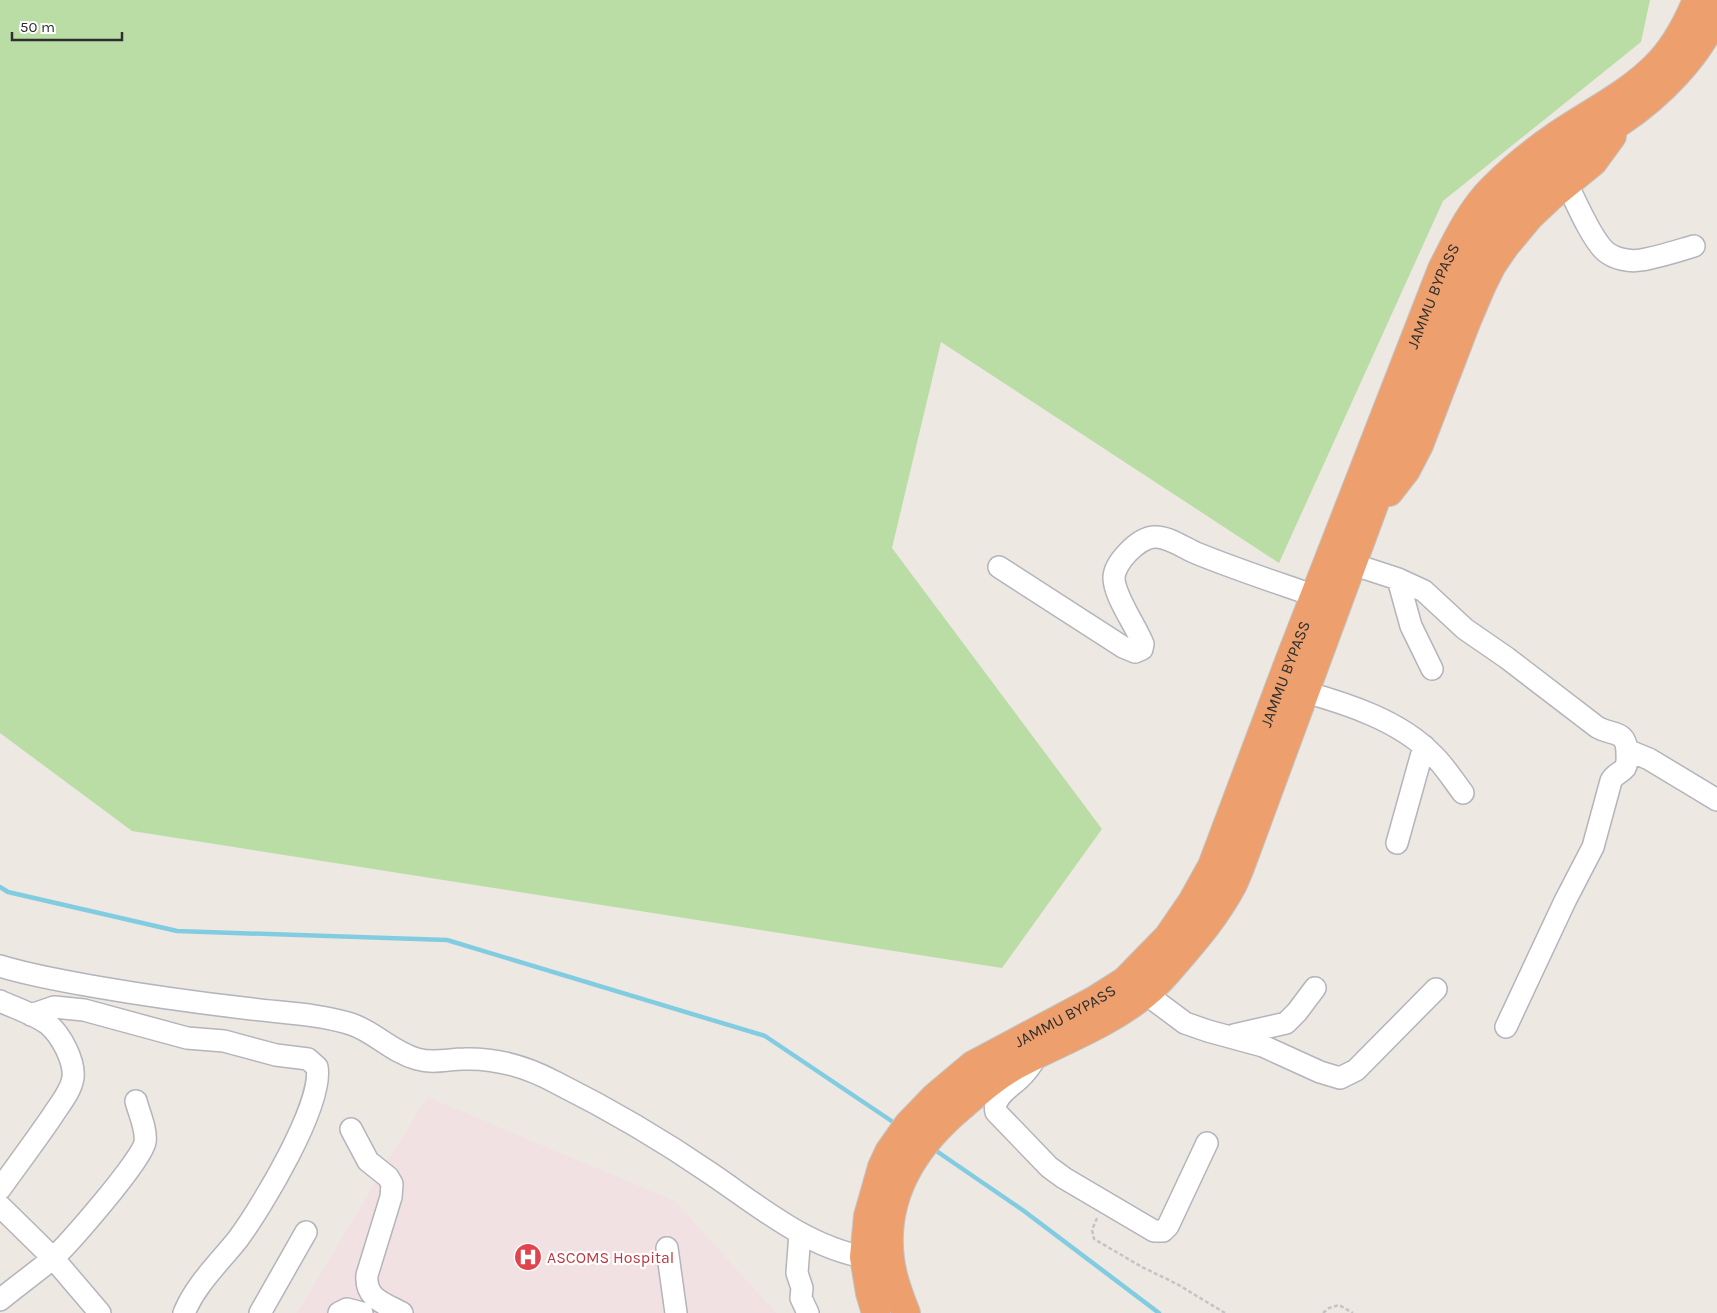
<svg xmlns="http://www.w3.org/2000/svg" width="1717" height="1313" font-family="Karla,sans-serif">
<rect width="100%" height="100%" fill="#ede8e2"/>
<path fill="#f2e1e3" d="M427 1097 675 1201 776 1313H297Z"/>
<path fill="#badda6" d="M0 0H1650L1641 42 1443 201 1279 563 941 342 892 548 1102 829 1002 968 132 831 0 733Z"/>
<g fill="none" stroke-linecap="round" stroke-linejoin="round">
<path stroke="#82cce2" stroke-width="4.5" d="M0 887 8 892 177 931 447 940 765 1036 896 1124
M932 1148 1024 1211 1159 1313"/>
<g stroke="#b3b4bc" stroke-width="24">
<path id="minor" d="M1567 184C1576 202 1591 238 1605 251 1614 259 1630 262 1641 260 1659 257 1677 251 1694 246
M1352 564 1398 579 1424 591 1465 629 1507 658 1597 727C1612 736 1626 729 1627 752 1627 757 1628 763 1625 768 1621 773 1614 774 1611 781L1593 847 1565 901 1506 1027
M999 567 1123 647 1135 652 1142 649 1143 644C1136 626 1114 596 1114 578 1114 563 1138 538 1154 537 1168 536 1184 548 1196 553 1235 569 1275 582 1315 596
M1398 579 1411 626 1432 669
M1305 692C1348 704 1400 721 1432 754 1444 765 1453 780 1463 793
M1627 750 1649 759 1717 800
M1397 843 1424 746
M0 966C32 976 64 981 97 987 149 996 200 1003 252 1009 284 1013 320 1014 351 1024 375 1032 392 1052 417 1059 434 1064 448 1059 464 1059 496 1058 527 1067 555 1082 607 1108 662 1140 710 1173 762 1208 812 1252 877 1259
M1146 994 1185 1023 1208 1031 1263 1046 1320 1072 1340 1078 1356 1070 1436 989
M0 1001C15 1008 34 1014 48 1024 61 1035 75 1061 73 1078 71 1091 60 1104 53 1115 36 1140 18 1164 0 1189
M31 1015 54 1007 84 1010 187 1038 224 1041 276 1055 308 1059 317 1067C324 1104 261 1208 238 1239 219 1263 196 1284 184 1313
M1234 1035 1286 1023 1297 1012 1315 988
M1037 1056C1032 1064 1027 1072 1020 1078 1011 1087 992 1097 996 1112L1049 1167 1064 1178 1154 1231H1163L1168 1226 1207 1143
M351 1129 368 1161 388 1177 392 1184 391 1197 367 1275C365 1299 384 1303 402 1313
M0 1206 53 1258 100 1313
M800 1233 797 1273 802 1288 801 1298 808 1313
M667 1248 676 1313
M0 1300C17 1286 35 1273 52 1259 67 1246 143 1159 145 1142 147 1130 139 1113 136 1101
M260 1313 306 1232
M339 1313 347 1309 362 1313"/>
</g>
<g stroke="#c4c4c4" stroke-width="30">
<g id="highway">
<path d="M1389 492 1406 470 1419 445 1467 320 1482 285 1492 265 1505 246 1530 216 1549 198 1593 162 1612 136"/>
<path id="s1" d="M876 1313 870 1293 864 1257 868 1216 882 1167 889 1152 908 1125 935 1097 973 1065 1095 1000 1125 981 1168 937 1192 902 1212 866 1290 659 1442 269C1456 242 1470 211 1492 189 1511 170 1534 151 1556 136 1589 113 1626 96 1655 67 1675 48 1687 24 1697 0"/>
<path d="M906 1313C899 1296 892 1277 890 1259 882 1195 915 1145 962 1106 979 1091 996 1076 1016 1065 1059 1042 1107 1025 1145 994 1156 985 1167 973 1176 962 1197 938 1217 914 1232 886 1237 876 1241 865 1245 854L1447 307C1469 260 1491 217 1532 182 1559 159 1591 142 1620 122 1659 96 1700 55 1717 12"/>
</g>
</g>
<path stroke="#c4c4c4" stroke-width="2.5" stroke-dasharray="4 2.5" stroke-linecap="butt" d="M1097 1218 1092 1230 1094 1239 1142 1267 1177 1284 1225 1313
M1323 1313 1329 1308 1339 1305 1353 1313"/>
<use href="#minor" stroke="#fff" stroke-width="21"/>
<use href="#highway" stroke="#eda06e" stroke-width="28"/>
</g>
<defs>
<g id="hospital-disc" transform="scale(1.4375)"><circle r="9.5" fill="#e0444e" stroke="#fff"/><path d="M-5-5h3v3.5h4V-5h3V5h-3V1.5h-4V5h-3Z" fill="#fff"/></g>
</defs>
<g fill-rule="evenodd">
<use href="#hospital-disc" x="528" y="1257"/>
</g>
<g text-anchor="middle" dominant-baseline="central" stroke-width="4.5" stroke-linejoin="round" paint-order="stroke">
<g font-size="16" fill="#2e2e2e" stroke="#fff">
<text stroke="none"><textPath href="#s1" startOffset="1218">JAMMU BYPASS</textPath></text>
<text stroke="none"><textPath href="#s1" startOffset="812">JAMMU BYPASS</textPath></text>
<text stroke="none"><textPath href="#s1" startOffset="392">JAMMU BYPASS</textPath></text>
</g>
<g font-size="16" fill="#be3a42" stroke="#fff" text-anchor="start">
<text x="547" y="1257">ASCOMS Hospital</text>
</g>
</g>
<path d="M12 32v8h110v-8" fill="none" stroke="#2e2e2e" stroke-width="2.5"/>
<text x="20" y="32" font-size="15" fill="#2e2e2e" stroke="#ffffff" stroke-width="4" paint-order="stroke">50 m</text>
</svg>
